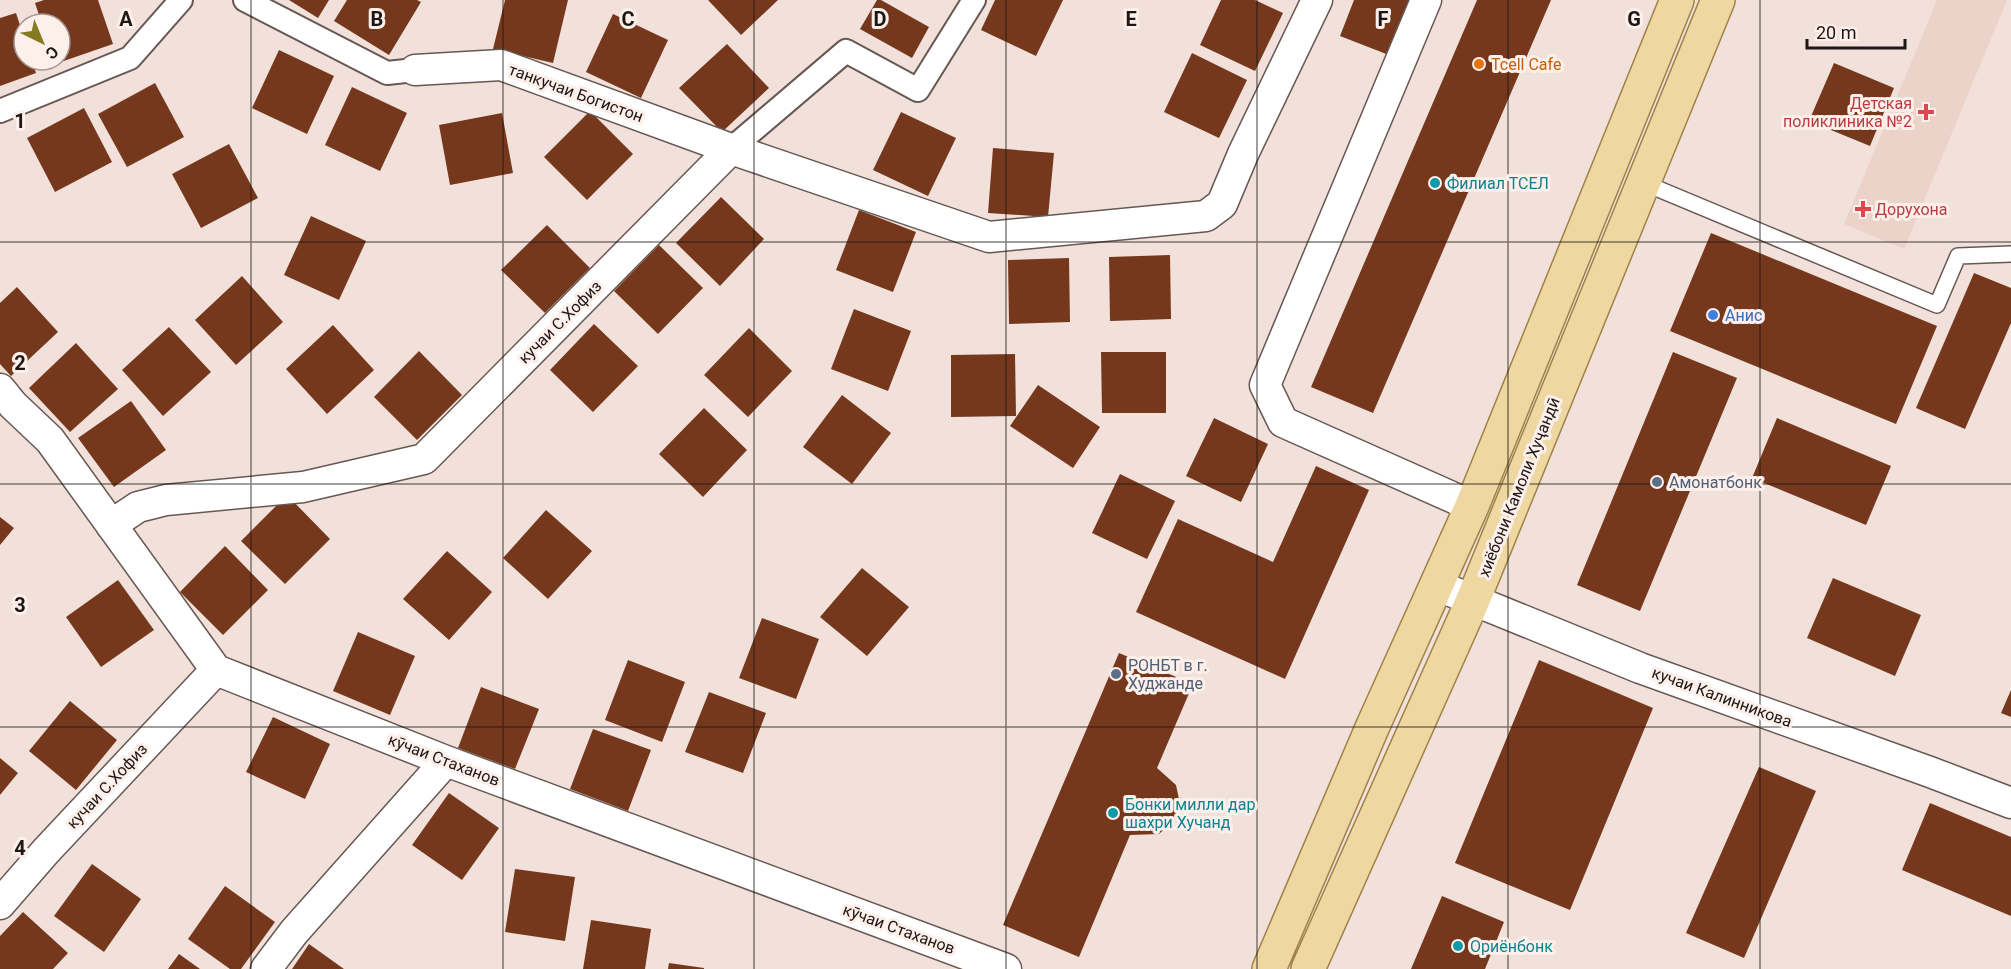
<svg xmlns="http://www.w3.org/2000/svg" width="2011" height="969" font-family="Roboto,sans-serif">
<rect width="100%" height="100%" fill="#f2e1da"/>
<path fill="#ecd3c9" d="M1937 0H2007L1904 249 1844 224Z"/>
<path fill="#75381d" d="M44 0H98L113 44 55 64 54 60H60V24H42L35 3Z
M289 0H329L318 18Z
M347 0H417L421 2 389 55 334 21Z
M505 0H568L553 63 493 49Z
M708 0H778L741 35Z
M877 0H881L929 27 912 58 860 29Z
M995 0H1063L1036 56 981 30Z
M1221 0H1255L1283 13 1255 71 1200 45Z
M1354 0H1416L1394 57 1340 36Z
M1477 0H1551L1373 413 1311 387Z
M16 13 24 37V60H32L36 73 0 86V18Z
M613 14 668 40 641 98 586 72Z
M727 44 769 88 722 132 679 88Z
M279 50 334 76 307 134 252 108Z
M1192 53 1247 80 1219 138 1164 112Z
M1834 63 1894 88 1870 146 1809 121Z
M155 83 184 137 127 167 98 114Z
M352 87 407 113 380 171 325 145Z
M84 108 112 162 55 192 27 138Z
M590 111 633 154 587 200 544 157Z
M901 112 956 138 928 196 873 170Z
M502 113 513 173 450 185 439 125Z
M229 144 258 198 201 228 172 174Z
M993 148 1054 153 1048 217 988 213Z
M721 197 764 239 720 286 676 243Z
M859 210 916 232 893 292 836 270Z
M311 216 366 241 339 300 284 275Z
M547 225 590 268 545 313 501 270Z
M1711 233 1937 326 1896 424 1670 331Z
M659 245 703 288 658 334 614 291Z
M1170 255 1171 319 1110 321 1109 257Z
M1069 258 1070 322 1009 324 1008 260Z
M1974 273 2011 288V323L1965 429 1916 408Z
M242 276 283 322 236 365 195 320Z
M17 287 58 332 11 376 0 364V303Z
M854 309 911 331 888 391 831 369Z
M594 324 638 366 593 412 550 370Z
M333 325 374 370 327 414 286 369Z
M169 327 211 372 163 416 122 370Z
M749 328 792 371 748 417 704 375Z
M76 343 118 389 70 432 29 388Z
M419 351 462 395 417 440 374 397Z
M1101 352H1166V413H1102Z
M1673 352 1737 378 1640 611 1577 585Z
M1015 354 1016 416 951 417V355Z
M1038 385 1100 427 1073 468 1010 426Z
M842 395 891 433 852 484 803 447Z
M131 401 166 450 114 487 78 438Z
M704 408 747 450 703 497 659 454Z
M1214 418 1268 444 1241 502 1186 476Z
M1777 418 1891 466 1866 525 1752 478Z
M1316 466 1369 490 1285 679 1136 612 1178 519 1273 562Z
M1120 474 1175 501 1147 559 1092 533Z
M287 495 330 539 285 584 241 541Z
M546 510 592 551 548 599 503 558Z
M0 517 14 528 0 545Z
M225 546 268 590 223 635 180 592Z
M447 551 492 592 449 640 403 599Z
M862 568 909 607 867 656 820 617Z
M1833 578 1921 615 1895 676 1807 638Z
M118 580 154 630 101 667 66 617Z
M762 618 819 639 796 699 739 678Z
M358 632 415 656 390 715 333 691Z
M1119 653 1193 684 1157 768 1176 785 1180 804 1172 822 1159 834 1130 835 1079 957 1003 925Z
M628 660 685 682 662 742 605 720Z
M1539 660 1653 708 1570 910 1455 863Z
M481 687 539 709 515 769 458 748Z
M2011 690V717L2001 713Z
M709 692 766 713 743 773 685 752Z
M70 701 117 740 76 790 29 751Z
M273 717 330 744 305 799 246 772Z
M593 729 651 750 628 811 570 789Z
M0 758 18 773 0 795Z
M1759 767 1816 791 1744 958 1686 933Z
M449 793 499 828 462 880 412 845Z
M1930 803 2011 837V916L1902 870Z
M92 864 141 899 104 952 54 916Z
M515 869 575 877 565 941 505 932Z
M225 886 275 922 241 969H230L188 939Z
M1442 896 1504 922 1485 969H1411Z
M23 912 68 953 53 969H0V936Z
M591 920 651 929 645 969H583Z
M309 944 344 969H292Z
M179 954 200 969H168Z
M669 963 704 968V969H668Z"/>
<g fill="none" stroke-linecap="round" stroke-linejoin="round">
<g stroke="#675853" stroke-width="18">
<path id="service" d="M1644 183 1937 305 1958 256 2011 254"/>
</g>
<g stroke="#675853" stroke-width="26">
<path id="pedestrian" d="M245 0 387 73 415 70
M0 111 130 58 181 0
M731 149 846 51 918 90 974 0"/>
</g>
<g stroke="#675853" stroke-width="33">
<path id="minor" d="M1426 0 1265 385 1283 422 1472 506
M415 70 501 65 731 149
M0 389 13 405 50 440 216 670 446 761 1006 969
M111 525 138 507 166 500 303 487 424 459 731 149 989 237 1206 216 1222 204 1243 154 1317 0
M1436 585 1640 668 1930 772 2011 803
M0 904 46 851 216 670
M266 969 294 932 446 761"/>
</g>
<g stroke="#9f8247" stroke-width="36">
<path id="primary" d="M1269 969 1372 728 1472 506 1677 0
M1308 969 1473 600 1718 0"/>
</g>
<use href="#service" stroke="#fff" stroke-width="15"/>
<use href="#pedestrian" stroke="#fff" stroke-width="22"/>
<use href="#minor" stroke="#fff" stroke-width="30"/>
<use href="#primary" stroke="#efd7a1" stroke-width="33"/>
</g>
<path fill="none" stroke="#1c1614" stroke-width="1.5" stroke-opacity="0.55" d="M251 0V969M503 0V969M754 0V969M1006 0V969M1257 0V969M1508 0V969M1760 0V969M0 242H2011M0 484H2011M0 727H2011"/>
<circle fill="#e8710a" stroke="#fdefea" stroke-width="2" cx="1479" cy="64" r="6"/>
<g fill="#e0444e" stroke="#fdefea" stroke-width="2">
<path d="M1923 103h6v6h6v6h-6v6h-6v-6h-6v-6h6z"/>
<path d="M1860 200h6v6h6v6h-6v6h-6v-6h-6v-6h6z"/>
</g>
<g fill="#0f9aa8" stroke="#fdefea" stroke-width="2">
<circle cx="1435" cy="183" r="6"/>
<circle cx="1113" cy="813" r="6"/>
<circle cx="1458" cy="946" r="6"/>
</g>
<circle fill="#3f7fe0" stroke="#fdefea" stroke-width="2" cx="1713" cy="315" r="6"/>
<g fill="#5c6f8a" stroke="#fdefea" stroke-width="2">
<circle cx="1657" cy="482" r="6"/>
<circle cx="1116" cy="674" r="6"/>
</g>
<g text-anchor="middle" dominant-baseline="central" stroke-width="6" stroke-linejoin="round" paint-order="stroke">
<g font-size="16" fill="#c56008" stroke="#fdefea" text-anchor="start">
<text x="1491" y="64">Tcell Cafe</text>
</g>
<g font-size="16" fill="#1c1614" stroke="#fdefea">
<text transform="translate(576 93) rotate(20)">танкучаи Богистон</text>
<text transform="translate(560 322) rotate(-45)">кучаи С.Хофиз</text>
<text transform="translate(1519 487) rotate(-68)">хиёбони Камоли Хуҷандӣ</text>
<text transform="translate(1722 697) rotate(20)">кучаи Калинникова</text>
<text transform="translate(444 760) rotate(21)">кӯчаи Стаханов</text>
<text transform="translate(107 786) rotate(-47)">кучаи С.Хофиз</text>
<text transform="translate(899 929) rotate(20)">кӯчаи Стаханов</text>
</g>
<g font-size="16" fill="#be3a42" stroke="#fdefea" text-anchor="end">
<text x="1912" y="103">Детская<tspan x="1912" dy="18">поликлиника №2</tspan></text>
<text x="1875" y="209" text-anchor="start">Дорухона</text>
</g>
<g font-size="16" fill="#0d838f" stroke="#fdefea" text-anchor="start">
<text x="1447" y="183">Филиал ТСЕЛ</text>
<text x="1125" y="804">Бонки милли дар<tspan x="1125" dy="18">шахри Хучанд</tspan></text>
<text x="1470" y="946">Ориёнбонк</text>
</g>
<g font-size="16" fill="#366cbe" stroke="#fdefea" text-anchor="start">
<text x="1725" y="315">Анис</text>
</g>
<g font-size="16" fill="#4e5e75" stroke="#fdefea" text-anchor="start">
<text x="1669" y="482">Амонатбонк</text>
<text x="1128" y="665">РОНБТ в г.<tspan x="1128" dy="18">Худжанде</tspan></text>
</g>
</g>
<g font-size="20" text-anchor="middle" font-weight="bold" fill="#1c1614" stroke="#fdefea" stroke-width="6" stroke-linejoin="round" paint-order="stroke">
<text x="126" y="26">A</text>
<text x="377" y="26">B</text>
<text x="628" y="26">C</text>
<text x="880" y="26">D</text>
<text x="1131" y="26">E</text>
<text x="1383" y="26">F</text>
<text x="1634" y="26">G</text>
<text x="20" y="128">1</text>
<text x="20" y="370">2</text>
<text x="20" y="612">3</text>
<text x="20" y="855">4</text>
</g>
<g transform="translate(42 42) rotate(137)"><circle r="28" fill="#fdefea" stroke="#a39894" stroke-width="1.5"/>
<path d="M0-4.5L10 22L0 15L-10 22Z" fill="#857a20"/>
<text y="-9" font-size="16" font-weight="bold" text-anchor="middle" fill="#1c1614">С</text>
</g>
<path d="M1807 39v9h98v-9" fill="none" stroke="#1c1614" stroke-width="3"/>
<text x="1816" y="39" font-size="18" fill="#1c1614" stroke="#fdefea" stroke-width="4.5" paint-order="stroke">20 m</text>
</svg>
